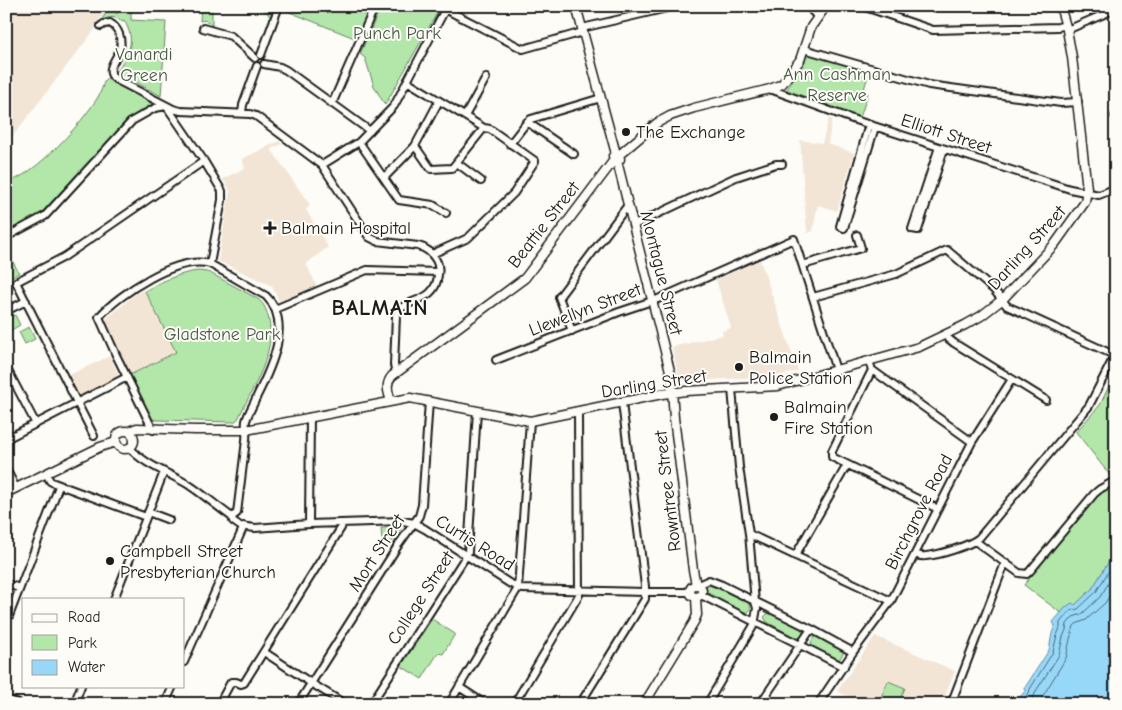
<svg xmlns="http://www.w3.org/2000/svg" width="1122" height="710" font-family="'Comic Neue',sans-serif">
<rect width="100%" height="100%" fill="#fdfcf7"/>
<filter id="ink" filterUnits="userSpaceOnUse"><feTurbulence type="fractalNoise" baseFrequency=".02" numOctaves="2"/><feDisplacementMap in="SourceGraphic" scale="10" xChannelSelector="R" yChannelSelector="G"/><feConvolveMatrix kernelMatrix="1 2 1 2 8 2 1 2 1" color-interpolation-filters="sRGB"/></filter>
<g filter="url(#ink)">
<path fill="#f2e5d6" d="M6 6 110 7 98 22 99 24 6 145Z
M829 118 832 119 828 144 854 153 837 211 819 205 817 208 813 231 807 233 800 140 822 143Z
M279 141 282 144 271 149 310 205 306 210 328 247 306 264 317 286 279 301 272 286 218 261 230 191 223 179 245 168 242 159Z
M760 260 798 371 778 376 690 381 681 378 678 374 672 347 723 335 722 331 731 328 716 280Z
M144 289 177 353 130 375 105 320 132 297Z
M110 356 120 378 81 398 69 375Z
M875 636 955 671 942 704H861L837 691Z"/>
<path fill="#b2e7a9" stroke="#678262" d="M124 6H131V20L166 22 161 96 117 72C128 51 137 43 124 20L122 21C114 15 106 17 99 24L110 7 117 14Z
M201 6H212V26C209 22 206 19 200 21Z
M253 6H275L271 18 266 11Z
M283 6H342L368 16 357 39 282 9Z
M381 6H441L385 105 374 86 365 58 360 54Z
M809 53 870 70 863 92 868 93 860 118 786 91Z
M105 79H111L152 104 130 118 40 214 6 233V183C36 175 82 123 98 97 101 92 103 85 105 79Z
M6 249 19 273 8 279 6 274Z
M198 271 207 272 212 274 258 299C264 304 266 309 268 316 278 352 252 388 238 419L234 422 157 420 152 419 130 375 176 352 145 291C161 281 180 273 198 271Z
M15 315 20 325 6 333V319Z
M29 327 35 339 25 344 19 332Z
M1116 371V550L1092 589 1075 605 1066 607 1061 613 1024 585 1089 504 1096 497 1116 483 1076 432 1100 405Z
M402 527 389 546 382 541 381 528Z
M710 585 749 603C752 608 750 613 744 613L705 595 704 590 707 586Z
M768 613H771L801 628 803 633C801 637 800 638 796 638L767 622 764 617Z
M432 619 455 634 443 654 438 653 422 679 401 666Z
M814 637H818L845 650 839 660 812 646 811 642Z
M888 681 905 688 898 704H878Z"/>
<path fill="#97d8f9" stroke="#668da1" d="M1116 550V704H1014L1026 690 1024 689 1049 650 1052 633 1055 626 1053 622 1066 607 1072 603 1075 605 1092 589Z"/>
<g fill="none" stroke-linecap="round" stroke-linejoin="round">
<path stroke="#4d6774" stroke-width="1" d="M1020 704 1029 693 1030 689 1053 652 1057 635 1060 628V623L1062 620 1070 611 1078 609 1096 592 1116 559
M1029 704 1034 696 1036 691 1059 655 1063 637 1066 630 1067 624 1073 617 1082 614 1100 597 1116 571
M1038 704 1066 658 1070 639 1074 626 1076 624 1086 620 1105 603 1116 586"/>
<g stroke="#1c1c1c" stroke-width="10">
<path id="minor" d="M809 6 812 11 818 17
M862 6 933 30 1058 27 1066 25
M445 9 523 49 583 32
M101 26 104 24 110 23C119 28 122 39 120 49 117 59 104 70 115 79L173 109 181 111 250 114 256 116 322 165 369 237 377 241 418 246C427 248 432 253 436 260 439 265 439 270 438 275 435 306 403 296 396 316L394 365 396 372
M203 28 231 36 255 58
M582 28 676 6
M1067 30 1116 9
M804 49 929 85 1061 103 1078 102
M261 55 279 6
M264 64 280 67 286 70 370 131
M407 81 484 128 490 129 535 161 514 193 468 238 432 254
M770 89 855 120 1070 189 1099 195 1116 188
M332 104 375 6
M167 107 204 161 222 191V200L210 264 266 296C293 323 271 368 257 396 254 404 248 413 246 421 245 427 247 434 246 440 243 464 240 489 237 513L232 517
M242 113 243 105 257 66
M465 116 486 78
M1115 116 1116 115
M527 122 574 154
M869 124 840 226 844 228 875 127
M359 142 399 200 433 205 446 213
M510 144 527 122 531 119 601 98
M415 146 431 169 452 168 484 128
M939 147 912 229 918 230 944 149
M457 163 481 181
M322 165 359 142 394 106 447 6
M384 178 415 146 439 101
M634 225 736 177 776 164H782
M6 237 45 216 132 121 155 108 166 106
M803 265 861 248 857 235
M813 297 896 274 947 250 994 290 1007 306 1114 355
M275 309 367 270 438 272
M6 311 26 301
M572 331 559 297 628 205
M944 335 954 343 1046 400
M496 360 619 312 658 299 794 239 836 370
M869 361 872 370 972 442
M6 367 36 424
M872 370 832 451V457L938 509
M153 430 116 355 99 317C120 293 178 255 210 264
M94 436 16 282 64 257 204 161
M6 439 127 377
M130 448C143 464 171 474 189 485 204 495 218 507 232 517L233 521 240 526 255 528 309 524 403 521 414 523 425 529 509 583 522 589 645 592H690
M6 469 16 488
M46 473 50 481 54 483 146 517
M148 512 169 520
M309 524 310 417
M749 534 891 601
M975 541 1019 573 1027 574 1030 571 1094 494 1100 489 1116 480
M915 554C919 556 922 557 926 556 939 555 969 546 979 538L1089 406 1116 353
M795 556 847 465
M6 584 20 588
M698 585 709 580 722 585 811 629 853 652
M701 595 844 667
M114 599 164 472
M6 624 59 486
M264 652 311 683 345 704
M184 662 244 526
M459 687 485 704
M6 699 19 704
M74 704 81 686
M165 704 173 686
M219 704 231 682H236L241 684 244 683 341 528 342 524
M298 704 399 544 419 516 422 505 429 401
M371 704 466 556 468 552 477 411
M449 704 518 588 530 421
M514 704 579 595 578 412
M580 704 645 599V586L622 403
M707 704 754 625 757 608 755 602 749 534 739 467 732 389
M760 704 811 629
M818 704 853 652 891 601 972 442 1012 379
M951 704 1005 563"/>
</g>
<g stroke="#1c1c1c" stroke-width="11">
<path id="tertiary" d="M576 6 616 154
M619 155 620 159 617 161 671 375 674 418 693 570 696 585
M619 155 657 123 670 116 694 108 770 89 782 84 800 60 811 27 826 6
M391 401C388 392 385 384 392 376L525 278 614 160 613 156 616 154
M116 440a9 9 0 1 1 18 0a9 9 0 1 1-18 0Z
M129 431 137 428 195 430H246L410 398 530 421 662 394 686 391 778 386 919 347 965 325 981 316 1003 299 1055 244 1085 202 1087 189 1072 57 1067 30 1060 6
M6 493 100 447 116 442
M690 591a6 6 0 1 1 12 0a6 6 0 1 1-12 0Z
M644 704 694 622 697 615 696 598"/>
</g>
<use href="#minor" stroke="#fdfcf7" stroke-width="6"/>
<use href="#tertiary" stroke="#fdfcf7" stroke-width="8"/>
</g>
</g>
<g fill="#1c1c1c" stroke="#fdfcf7" stroke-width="2">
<circle cx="626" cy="132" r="5"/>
<path d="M267.5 220.5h5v5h5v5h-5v5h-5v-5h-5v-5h5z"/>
<circle cx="739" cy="367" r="5"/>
<circle cx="774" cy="417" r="5"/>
<circle cx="110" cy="561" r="5"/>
</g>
<g text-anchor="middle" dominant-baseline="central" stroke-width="4" stroke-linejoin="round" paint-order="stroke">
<g font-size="18" fill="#495946" stroke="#fdfcf7">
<text x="397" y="33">Punch Park</text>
<text x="144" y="54">Vanardi<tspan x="144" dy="21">Green</tspan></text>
<text x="837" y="74">Ann Cashman<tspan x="837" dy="21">Reserve</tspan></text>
<text x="222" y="334">Gladstone Park</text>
</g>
<g font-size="18" fill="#1c1c1c" stroke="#fdfcf7" text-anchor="start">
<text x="636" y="132">The Exchange</text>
<text x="281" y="228">Balmain Hospital</text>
<text x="749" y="357">Balmain<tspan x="749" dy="21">Police Station</tspan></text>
<text x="784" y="407">Balmain<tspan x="784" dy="21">Fire Station</tspan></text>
<text x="120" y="551">Campbell Street<tspan x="120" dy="21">Presbyterian Church</tspan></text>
</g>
<g font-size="18" fill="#1c1c1c" stroke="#fdfcf7">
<text transform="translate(946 134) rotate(18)">Elliott Street</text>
<text transform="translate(544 225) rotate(-52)">Beattie Street</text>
<text transform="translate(1027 248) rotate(-48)">Darling Street</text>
<text transform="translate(661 273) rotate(76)">Montague Street</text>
<text transform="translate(585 310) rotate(-21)">Llewellyn Street</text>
<text transform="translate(654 384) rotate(-9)">Darling Street</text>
<text transform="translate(668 491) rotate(-97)">Rowntree Street</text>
<text transform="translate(919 512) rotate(-63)">Birchgrove Road</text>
<text transform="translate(475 543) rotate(32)">Curtis Road</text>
<text transform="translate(377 553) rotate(-57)">Mort Street</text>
<text transform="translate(421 598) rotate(-57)">College Street</text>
</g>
<g font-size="22" font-weight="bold" letter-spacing="1" fill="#1c1c1c" stroke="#fdfcf7">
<text x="380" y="308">BALMAIN</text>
</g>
</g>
<rect width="1122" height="710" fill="none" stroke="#fdfcf7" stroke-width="25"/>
<rect x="12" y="12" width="1097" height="685" fill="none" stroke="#1c1c1c" stroke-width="2" filter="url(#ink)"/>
<rect x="22" y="598" width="162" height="90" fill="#fdfcf7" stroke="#a3a29f"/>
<rect x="32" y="614" width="25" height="8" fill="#fdfcf7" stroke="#a3a29f"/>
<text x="68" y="622" font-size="15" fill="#1c1c1c">Road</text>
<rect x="32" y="635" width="25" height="15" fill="#b2e7a9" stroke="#a3a29f"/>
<text x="68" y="648" font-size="15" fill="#1c1c1c">Park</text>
<rect x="32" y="660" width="25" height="15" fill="#97d8f9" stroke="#a3a29f"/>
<text x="68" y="672" font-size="15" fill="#1c1c1c">Water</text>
</svg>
